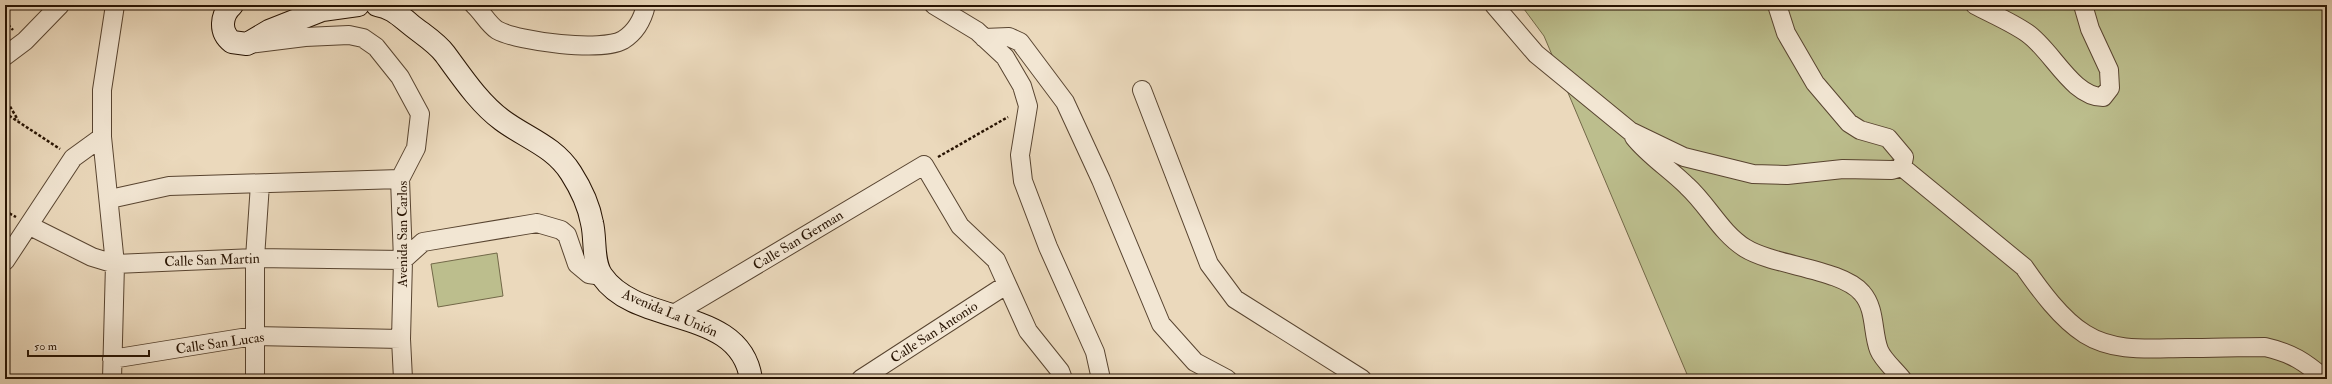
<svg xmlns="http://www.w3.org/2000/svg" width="2332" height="384" font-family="'IM FELL Double Pica',serif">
<rect width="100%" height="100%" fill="#ebd9bc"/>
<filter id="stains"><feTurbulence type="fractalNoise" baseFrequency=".005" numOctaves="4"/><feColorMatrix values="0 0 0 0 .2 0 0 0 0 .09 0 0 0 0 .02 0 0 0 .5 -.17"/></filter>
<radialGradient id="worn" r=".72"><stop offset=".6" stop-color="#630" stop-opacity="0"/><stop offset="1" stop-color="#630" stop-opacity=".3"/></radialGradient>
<path fill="#bcbe8d" stroke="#726848" d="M1521 5H2327V379H1689L1544 36Z
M497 253 503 296 438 307 431 264Z"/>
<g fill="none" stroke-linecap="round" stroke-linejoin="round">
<g stroke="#584430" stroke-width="20">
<path id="minor" d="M474 5C482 12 488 24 497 30 519 42 602 52 623 40 636 32 643 18 646 5
M934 5 977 31 1005 57 1022 86 1028 106 1020 155 1023 181 1048 247 1095 352 1101 379
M1494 5 1536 54 1630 131 1684 157 1753 174 1787 175 1843 169 1892 170 1902 167 1904 157 1888 138 1860 130 1849 123 1815 83 1786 33 1777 5
M1975 5C1992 14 2011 22 2027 33 2052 50 2072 97 2103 97L2110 88 2109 70 2090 29 2083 5
M984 38 1009 37 1020 42 1065 102 1101 180 1161 324 1195 362 1227 379
M250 44 305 37 349 35 363 38 376 47 400 77 420 114 416 148 400 179 403 260 401 339 403 379
M5 56 25 41 60 5
M1142 90 1209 264 1235 299 1362 379
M1634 137C1649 156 1670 169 1687 186 1708 205 1721 233 1745 248 1774 266 1842 269 1862 293 1876 309 1872 332 1879 350 1883 360 1895 370 1902 379
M1902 167 2024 267C2040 290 2061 319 2085 334 2115 353 2152 348 2186 348 2212 348 2239 347 2265 347 2292 353 2305 362 2325 379
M110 199 169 186 400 179
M30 226 92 257 115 264 255 258 403 260 423 242 537 223 561 230 567 235 577 264 589 274 602 276
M5 261 73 158 102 137
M672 315 924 165 960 226 996 260 1028 331 1060 371 1063 379
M112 359 254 336 401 339
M112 379 115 264 102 137V90L115 5
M255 379V258L260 184
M861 379 1006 285"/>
</g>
<g stroke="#271302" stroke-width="24">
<path id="secondary" d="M232 5C221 15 219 32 232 42L247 44 269 31 322 10 358 5
M377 5C391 7 400 16 410 24 422 34 436 42 445 54 462 77 479 103 502 120 526 138 554 146 571 173 580 187 589 206 592 223 596 239 592 262 602 276 638 328 740 305 751 379"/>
</g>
<path stroke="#271302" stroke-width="2.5" stroke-dasharray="3 2" stroke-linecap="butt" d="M5 21 13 30
M5 98 18 120
M5 113 60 149
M938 157 1008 117
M5 211 16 217"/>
<use href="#minor" stroke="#f2e6d3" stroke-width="18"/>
<use href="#secondary" stroke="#f2e6d3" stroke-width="22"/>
</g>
<g text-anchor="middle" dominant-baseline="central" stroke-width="3" stroke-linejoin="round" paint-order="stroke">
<g font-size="14" fill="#271302" stroke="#f2e6d3">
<text transform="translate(402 234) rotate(-90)">Avenida San Carlos</text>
<text transform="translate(798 240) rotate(-31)">Calle San German</text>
<text transform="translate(212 260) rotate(-2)">Calle San Martin</text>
<text transform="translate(670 313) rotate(23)">Avenida La Unión</text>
<text transform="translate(934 332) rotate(-33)">Calle San Antonio</text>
<text transform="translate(220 343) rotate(-8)">Calle San Lucas</text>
</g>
</g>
<rect width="2332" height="384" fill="none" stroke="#ebd9bc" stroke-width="20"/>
<rect x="6" y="6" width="2320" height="372" fill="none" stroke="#271302" stroke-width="2"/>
<rect x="10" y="10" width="2312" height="364" fill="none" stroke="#271302"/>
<path d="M28 350v6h121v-6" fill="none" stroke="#271302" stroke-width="2"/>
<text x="34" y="350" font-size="12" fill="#271302" stroke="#f2e6d3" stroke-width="3" paint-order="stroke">50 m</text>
<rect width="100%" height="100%" filter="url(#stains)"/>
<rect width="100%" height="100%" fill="url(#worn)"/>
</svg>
